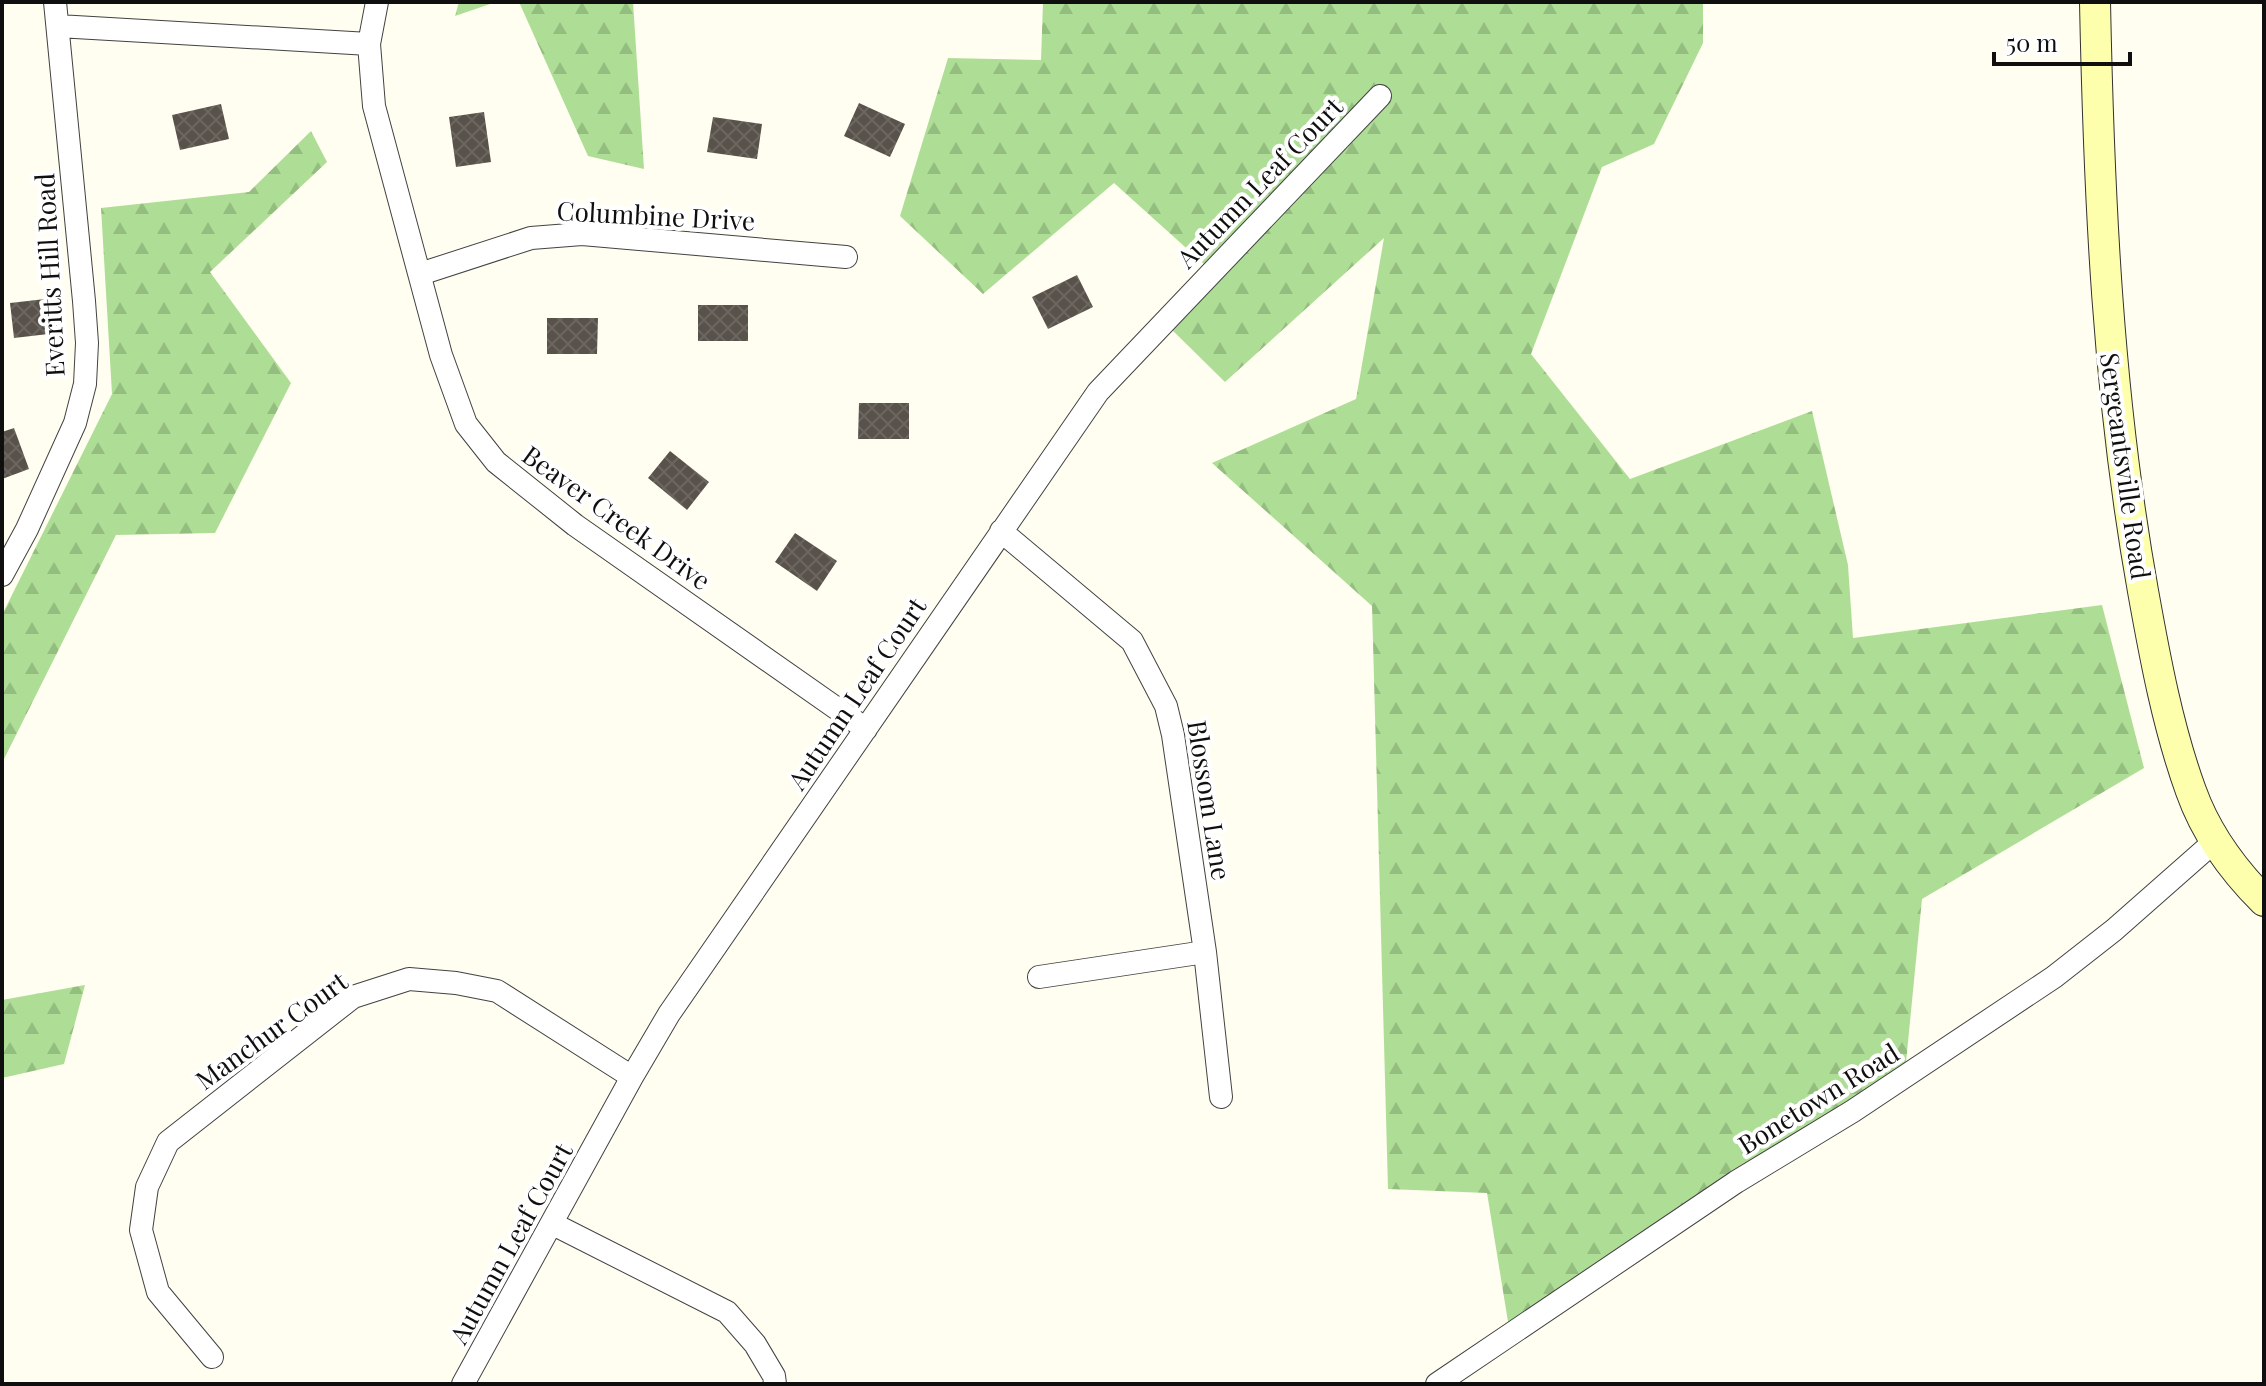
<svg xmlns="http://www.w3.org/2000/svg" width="2266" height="1386" font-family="'Playfair Display',serif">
<defs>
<pattern id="forest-firs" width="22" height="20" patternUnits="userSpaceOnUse" patternTransform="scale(2)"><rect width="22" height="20" fill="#aede96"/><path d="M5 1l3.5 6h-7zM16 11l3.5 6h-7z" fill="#94bd80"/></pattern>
<pattern id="building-cross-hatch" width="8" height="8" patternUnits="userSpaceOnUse" patternTransform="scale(2)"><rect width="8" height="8" fill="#59524b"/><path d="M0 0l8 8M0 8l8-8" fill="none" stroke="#6c6661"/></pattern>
</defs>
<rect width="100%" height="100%" fill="#fffef1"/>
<path fill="url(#forest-firs)" d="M459 2H496L455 16Z
M519 2H633L644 169 588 156Z
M1043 2H1703V43L1654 144 1602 167 1531 354 1630 479 1812 411 1848 565 1853 638 2102 605 2144 768 1922 899 1904 1083 1511 1340 1487 1193 1388 1189 1372 606 1212 463 1356 399 1384 238 1225 382 1166 324 1214 273 1114 183 983 294 900 216 948 58 1041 60Z
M311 131 327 162 210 272 291 383 215 533 116 535 2 763V615L112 394 101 208 249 192Z
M85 985 64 1064 2 1078V1000Z"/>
<path fill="url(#building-cross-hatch)" d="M859 103 905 124 890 157 844 136Z
M221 104 229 139 180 150 172 115Z
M484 112 491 162 456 167 449 117Z
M713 117 762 124 757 159 707 152Z
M1077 275 1093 307 1048 329 1032 297Z
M54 298 57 333 14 338 10 303Z
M698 305H748V341H698Z
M547 318H598L597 354H547Z
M859 403H909V439H858Z
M14 428 29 469 2 479V432Z
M670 451 709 482 687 510 648 478Z
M795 533 837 561 817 591 775 562Z"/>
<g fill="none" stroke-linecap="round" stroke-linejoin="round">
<g stroke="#424242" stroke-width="24">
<path id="minor" d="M377 2 369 44 374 106 441 355 466 424 496 462 575 525 866 729
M58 26 369 44
M420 274 531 238 582 234 846 257
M1001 531 1132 641 1166 706 1173 735 1205 952 1221 1097
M2 575 27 529 75 423 85 384 87 343 84 301 55 2
M1039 977 1205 952
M553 1224 727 1312 755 1344 774 1376 775 1384
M212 1357 158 1292 141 1230 147 1187 168 1142 353 997 409 979 456 983 497 991 632 1077
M463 1384 632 1077 669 1014 1098 392 1380 96
M1437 1384 1736 1182 1853 1111 2054 977 2114 930 2215 841"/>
</g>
<g stroke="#313131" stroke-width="32">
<path id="secondary" d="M2095 2C2099 200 2108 396 2143 591 2155 658 2168 728 2191 791 2206 833 2233 870 2264 901"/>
</g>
<use href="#minor" stroke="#fff" stroke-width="22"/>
<use href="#secondary" stroke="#feffac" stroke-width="30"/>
</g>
<g text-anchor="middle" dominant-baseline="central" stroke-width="8" stroke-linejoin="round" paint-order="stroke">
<g font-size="26" fill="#0f0f0f" stroke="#fff">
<text transform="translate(1259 182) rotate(-46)">Autumn Leaf Court</text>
<text transform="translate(656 215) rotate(3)">Columbine Drive</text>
<text transform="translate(49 275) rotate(-93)">Everitts Hill Road</text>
<text transform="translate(2126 466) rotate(82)">Sergeantsville Road</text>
<text transform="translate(617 517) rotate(36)">Beaver Creek Drive</text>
<text transform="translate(856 693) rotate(-56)">Autumn Leaf Court</text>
<text transform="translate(1210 800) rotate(81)">Blossom Lane</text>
<text transform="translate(271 1030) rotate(-36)">Manchur Court</text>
<text transform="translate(1818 1098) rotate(-32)">Bonetown Road</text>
<text transform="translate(510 1243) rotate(-61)">Autumn Leaf Court</text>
</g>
</g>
<rect width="2266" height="1386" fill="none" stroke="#0f0f0f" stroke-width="8"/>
<path d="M1994 52v12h136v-12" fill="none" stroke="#0f0f0f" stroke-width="4"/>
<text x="2006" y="52" font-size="24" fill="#0f0f0f" stroke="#ffffff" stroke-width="6" paint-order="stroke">50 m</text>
</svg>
